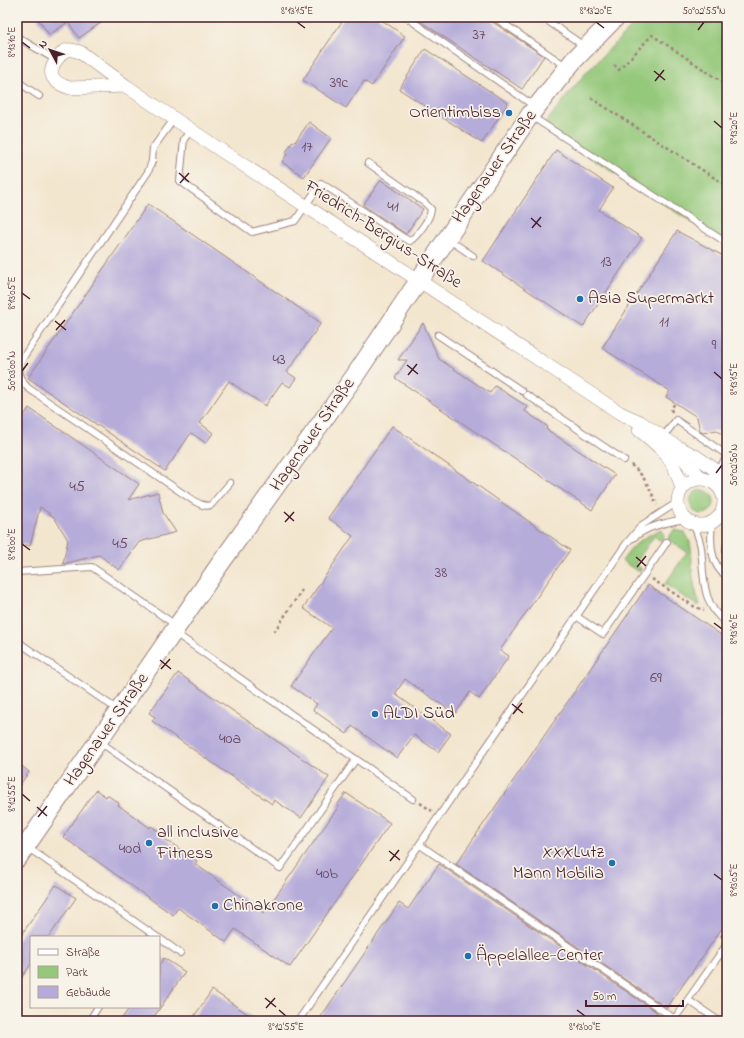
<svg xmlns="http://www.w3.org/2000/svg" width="744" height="1038" font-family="'Indie Flower',sans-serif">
<rect width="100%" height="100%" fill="#f7f3e8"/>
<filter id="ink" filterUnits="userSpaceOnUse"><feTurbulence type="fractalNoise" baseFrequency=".025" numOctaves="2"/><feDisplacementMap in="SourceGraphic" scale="8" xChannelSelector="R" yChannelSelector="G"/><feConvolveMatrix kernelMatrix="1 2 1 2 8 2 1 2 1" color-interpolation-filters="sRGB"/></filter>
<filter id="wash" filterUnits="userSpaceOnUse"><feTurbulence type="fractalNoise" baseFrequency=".012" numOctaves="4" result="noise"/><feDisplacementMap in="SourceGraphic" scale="16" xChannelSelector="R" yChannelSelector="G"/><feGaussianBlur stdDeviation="0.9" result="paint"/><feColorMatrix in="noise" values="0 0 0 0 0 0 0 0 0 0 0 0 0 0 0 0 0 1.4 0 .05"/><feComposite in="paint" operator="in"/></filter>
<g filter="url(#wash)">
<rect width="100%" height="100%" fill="#f3e6cf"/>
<path fill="#94c87a" stroke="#6f7452" d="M641 17H713L727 26V245L543 126 584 75Z
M690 502a12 12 0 1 1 24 0a12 12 0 1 1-24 0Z
M662 529 664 537 661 541 654 536 635 564 642 569 640 571H637L622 561C634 544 643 537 662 529Z
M674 530 684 532C695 544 690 562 693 577 694 587 697 596 700 605H696L665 584 687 552 668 539Z"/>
<g id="blocks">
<path fill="#b6acda" d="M37 17H109L79 38 68 22 49 35Z
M345 17H377L405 36 372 86 364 81 346 108 303 80Z
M414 17H490L491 21 544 56 522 89Z
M425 49 508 103 482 143 399 89Z
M309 122 331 138 304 177 282 162 288 153 286 152 293 141 295 142Z
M556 150 613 188 599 210 642 238 583 327 483 261Z
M381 180 423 209 406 234 363 205Z
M148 204 321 323 287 372 296 378 290 387 282 382 265 406 229 381 200 423 213 433 206 443 191 433 165 471 28 378Z
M677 231 727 258V437L716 430 703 433 700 431 697 417 666 397 670 391 602 348Z
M423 323 439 359 490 393 495 386 528 407 525 411 548 427 546 429 615 475 592 510 395 378 407 360H398Z
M29 408 139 484 128 500 158 492 163 513 176 532 139 542 119 570 99 555 63 564 68 540 54 517 40 507 30 546 17 543V426Z
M392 426 570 550 500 650 509 656 479 699 470 692 455 714 405 679 395 694 451 734 438 752 414 735 397 758 352 726 347 734 313 710 317 704 291 686 332 628 303 608 353 536 328 518Z
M648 585 727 639V921L667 1008 456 864Z
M178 673 329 777 301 818 274 800 272 804 152 721 155 717 149 713Z
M17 762 29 772 17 789Z
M96 790 106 797 107 795 119 803 118 805 150 828 151 826 164 835 162 837 197 861 195 864 264 913 339 806 337 805 346 793 390 823 290 967 235 929 226 942 178 908 173 915 63 837Z
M439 864 658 1013 652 1021H318L399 903 408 909Z
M56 885 76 898 49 937H31V964L17 984V941Z
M164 958 185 972 151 1021H120L130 1007H159V965Z
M212 990 258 1021H191Z"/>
</g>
</g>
<g filter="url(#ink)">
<use href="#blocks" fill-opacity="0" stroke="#9e827d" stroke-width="1"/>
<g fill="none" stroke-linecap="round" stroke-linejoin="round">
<g stroke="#9e827d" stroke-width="8">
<path id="lane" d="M406 17 534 106
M494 17 567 67
M542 17 584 46
M17 37 56 60
M17 81 39 96
M531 116 727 243
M174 119 153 148 152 161 148 172 26 353C16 369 15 374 28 388L194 501C200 504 205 507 211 505L230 483
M191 130 184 139 180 181 252 232 295 221 321 183 404 238 410 241C417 236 431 218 431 209L425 203 368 163
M448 239 473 256
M438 335 522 391
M527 395 624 460
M663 437 676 420 727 455
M714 482 717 471 727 457
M712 523C710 540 710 567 727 576
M694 524C696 532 700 540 701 548 704 575 701 606 727 623
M633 538C647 526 668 522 685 519
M727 542 726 550 727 557
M17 572 92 567 177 626
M576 616 603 634 667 542
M175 633 413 799
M17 636 20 643 24 646 118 710
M100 742 280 868 356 759
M420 845 675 1019
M27 847 157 937
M159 938 180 953
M688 1000 719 1021
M89 1021 98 1007
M298 1021 626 544 642 525 678 502
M673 1021 727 944"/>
</g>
<g stroke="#9e827d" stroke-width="14">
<path id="street" d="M126 86 70 88C53 83 45 74 58 58 60 55 63 51 67 50 71 49 76 51 80 52L126 86 216 147 576 384 620 413 640 422 676 446 697 457 727 478
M639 430C663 449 674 458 682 489
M676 448 688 464 702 479
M678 502a23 23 0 1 1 46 0a23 23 0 1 1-46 0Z"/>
</g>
<g stroke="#9e827d" stroke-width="20">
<path id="secondary" d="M17 859 220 564 354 377 530 115 573 61 616 17"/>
</g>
<path stroke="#9e827d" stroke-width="2.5" stroke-dasharray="3 3" stroke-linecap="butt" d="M614 65 619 70 652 35 727 85
M591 98 727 186
M672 412 671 409 675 403
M631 465C645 475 650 490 657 505
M652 579 695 607 704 610
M274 632 302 590
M420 803 432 811
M721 937 727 929"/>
<use href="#lane" stroke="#fff" stroke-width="6"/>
<use href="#street" stroke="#fff" stroke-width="13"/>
<use href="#secondary" stroke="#fff" stroke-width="18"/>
</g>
</g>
<path fill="none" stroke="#4a1f2b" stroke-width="1.5" d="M297 22 305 28M596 22 604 28M698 30 704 22M22 42 30 48M654 71 665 80M655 81 664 70M714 121 722 128M179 173 189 182M180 183 189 173M531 218 541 227M532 228 541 217M22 293 30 299M55 321 66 330M56 330 65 320M407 365 418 374M22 371 28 363M714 372 722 379M408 375 417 364M716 473 722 465M284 512 294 521M285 522 294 512M22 544 30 550M636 557 646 566M637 567 646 556M714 623 722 629M160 660 171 669M161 669 170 659M512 704 523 713M513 714 522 703M22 794 30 801M37 807 47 816M38 817 47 806M389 851 400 860M390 861 399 850M714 874 722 880M265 998 276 1007M266 1008 275 998M279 1010 286 1016M577 1010 585 1016"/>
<g fill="#1f6fb2" stroke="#f7f3e8" stroke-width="1.5">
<circle cx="509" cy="113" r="4"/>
<circle cx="580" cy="299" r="4"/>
<circle cx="375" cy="714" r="4"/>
<circle cx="149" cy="843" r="4"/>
<circle cx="612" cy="863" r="4"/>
<circle cx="215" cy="906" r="4"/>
<circle cx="468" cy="956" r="4"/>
</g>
<g text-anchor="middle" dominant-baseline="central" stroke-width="3.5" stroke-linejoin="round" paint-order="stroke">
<g font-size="16" fill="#654257">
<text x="479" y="35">37</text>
<text x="339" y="83">39c</text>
<text x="307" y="147">17</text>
<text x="393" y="207">41</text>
<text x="606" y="262">13</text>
<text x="664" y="322">11</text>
<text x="714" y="345">9</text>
<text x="279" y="360">43</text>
<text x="77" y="487">45</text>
<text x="120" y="544">45</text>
<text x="441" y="573">38</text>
<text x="656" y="678">69</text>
<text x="230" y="739">40a</text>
<text x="130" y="849">40d</text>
<text x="327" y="874">40b</text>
</g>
<g font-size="18" fill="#4a1f2b" stroke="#f7f3e8" text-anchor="start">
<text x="501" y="113" text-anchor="end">Orientimbiss</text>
<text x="588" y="299">Asia Supermarkt</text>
<text x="383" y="714">ALDI Süd</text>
<text x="157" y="833">all inclusive<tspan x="157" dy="21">Fitness</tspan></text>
<text x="604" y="853" text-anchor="end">XXXLutz<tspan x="604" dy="21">Mann Mobilia</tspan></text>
<text x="223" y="906">Chinakrone</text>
<text x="476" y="956">Äppelallee-Center</text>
</g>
<g font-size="18" fill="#4a1f2b" stroke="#f7f3e8">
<text transform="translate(495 167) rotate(-55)">Hagenauer Straße</text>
<text transform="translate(383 235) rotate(33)">Friedrich-Bergius-Straße</text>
<text transform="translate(313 435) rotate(-55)">Hagenauer Straße</text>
<text transform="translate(107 730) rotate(-55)">Hagenauer Straße</text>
</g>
</g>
<rect width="744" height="1038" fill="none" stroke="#f7f3e8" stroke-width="44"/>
<rect x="30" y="936" width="130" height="72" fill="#f7f3e8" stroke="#b29e9c"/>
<rect x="38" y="949" width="20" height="6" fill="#ffffff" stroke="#b29e9c"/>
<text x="66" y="956" font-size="12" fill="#4a1f2b">Straße</text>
<rect x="38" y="966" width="20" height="12" fill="#94c87a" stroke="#b29e9c"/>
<text x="66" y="976" font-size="12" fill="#4a1f2b">Park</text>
<rect x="38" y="986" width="20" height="12" fill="#b6acda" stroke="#b29e9c"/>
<text x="66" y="996" font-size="12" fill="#4a1f2b">Gebäude</text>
<g transform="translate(50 50) rotate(310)" stroke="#f7f3e8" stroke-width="3" paint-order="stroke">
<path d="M0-3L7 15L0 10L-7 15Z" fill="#4a1f2b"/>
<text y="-6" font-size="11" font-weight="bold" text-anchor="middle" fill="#4a1f2b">N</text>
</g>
<path d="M586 1000v6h97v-6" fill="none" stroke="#4a1f2b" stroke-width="2"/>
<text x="592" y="1000" font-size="12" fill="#4a1f2b" stroke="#f7f3e8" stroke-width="3" paint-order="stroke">50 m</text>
<rect x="22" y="22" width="700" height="994" fill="none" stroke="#4a1f2b" stroke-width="1.5"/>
<g font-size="10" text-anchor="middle" fill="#4a1f2b">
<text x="297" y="14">8°13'15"E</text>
<text x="596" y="14">8°13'20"E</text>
<text x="704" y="14">50°02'55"N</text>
<text transform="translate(11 42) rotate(-90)" y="4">8°13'10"E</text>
<text transform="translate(733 128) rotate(-90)" y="4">8°13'20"E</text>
<text transform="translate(11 293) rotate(-90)" y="4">8°13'05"E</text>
<text transform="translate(11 371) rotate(-90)" y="4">50°03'00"N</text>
<text transform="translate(733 379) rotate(-90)" y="4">8°13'15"E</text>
<text transform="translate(733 465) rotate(-90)" y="4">50°02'50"N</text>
<text transform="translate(11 544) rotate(-90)" y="4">8°13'00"E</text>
<text transform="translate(733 629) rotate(-90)" y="4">8°13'10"E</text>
<text transform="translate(11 794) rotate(-90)" y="4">8°12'55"E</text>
<text transform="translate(733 880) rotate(-90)" y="4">8°13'05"E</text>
<text x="286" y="1030">8°12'55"E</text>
<text x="585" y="1030">8°13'00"E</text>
</g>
</svg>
